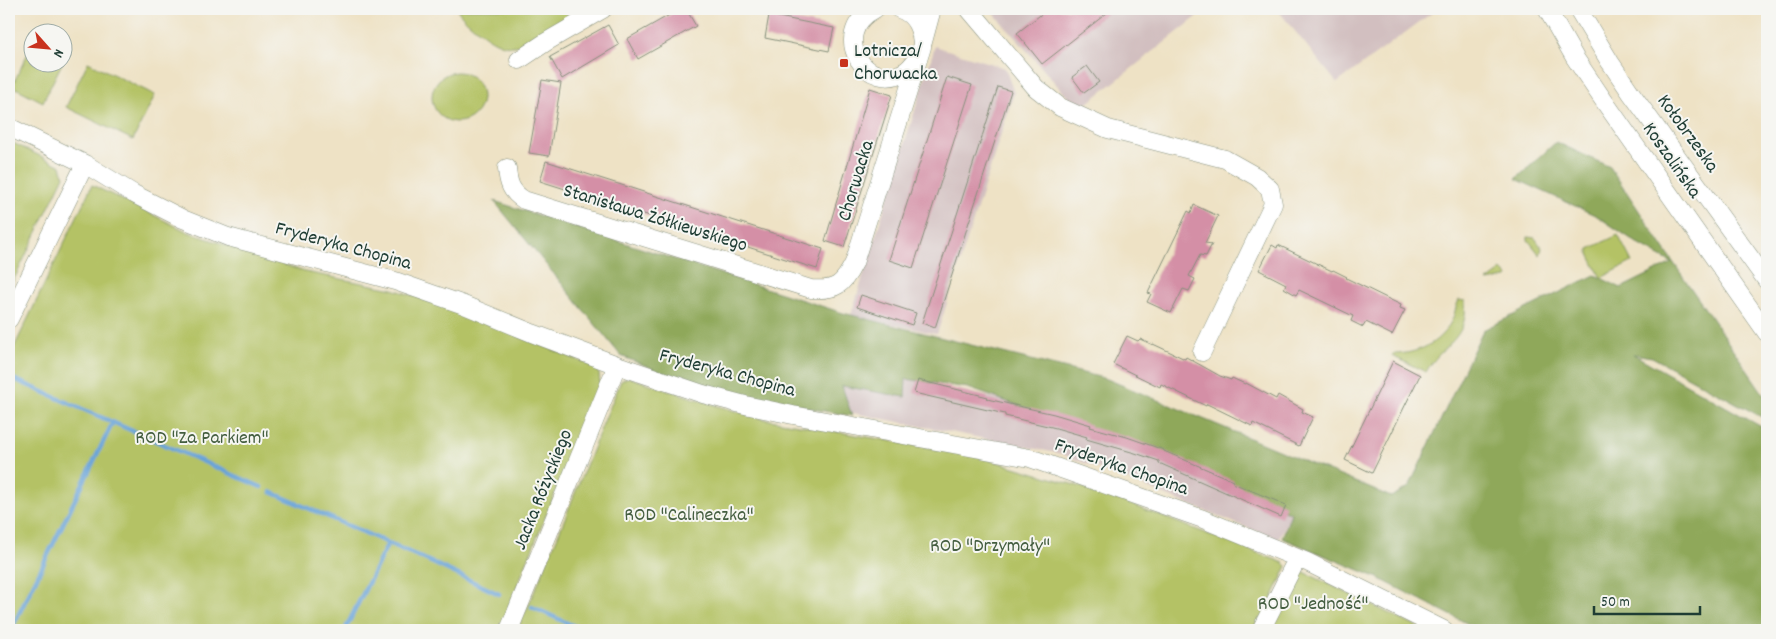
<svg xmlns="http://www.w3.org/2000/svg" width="1776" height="639" font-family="Dekko,sans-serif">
<rect width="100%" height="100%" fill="#f6f6f2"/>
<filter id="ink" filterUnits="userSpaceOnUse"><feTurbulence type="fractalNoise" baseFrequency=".02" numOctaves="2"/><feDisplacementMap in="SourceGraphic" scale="10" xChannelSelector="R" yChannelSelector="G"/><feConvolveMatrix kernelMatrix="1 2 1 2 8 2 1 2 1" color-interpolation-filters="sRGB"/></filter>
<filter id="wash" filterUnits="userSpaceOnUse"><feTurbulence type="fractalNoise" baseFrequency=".0096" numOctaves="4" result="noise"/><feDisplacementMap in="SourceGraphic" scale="20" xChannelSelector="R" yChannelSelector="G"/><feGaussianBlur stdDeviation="1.12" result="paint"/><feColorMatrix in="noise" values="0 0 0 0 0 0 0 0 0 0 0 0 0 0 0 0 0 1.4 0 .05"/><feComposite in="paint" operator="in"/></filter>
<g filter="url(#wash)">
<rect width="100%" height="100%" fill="#eee2c5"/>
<path fill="#d2bfc0" d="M990 9H1207L1079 110Z
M1277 9H1437L1337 83Z
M935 46 1005 68 1014 93 937 334 851 315Z
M872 370 1056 412 1294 508 1278 540 1062 454 838 410 842 374Z"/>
<path fill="#b4c265" stroke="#6a804c" d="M457 9H590C570 20 531 48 510 46 499 45 490 39 482 33 473 27 462 18 457 9Z
M32 45V62H62L63 46 69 49 43 102 12 86Z
M88 62 155 95 133 140 66 107Z
M432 97a25 25 0 1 1 50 0a25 25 0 1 1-50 0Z
M9 141 61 166 64 176 9 290Z
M92 185 188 232 305 272 393 289 438 304 595 367 599 374 600 384 499 630H9V358Z
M1618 235 1632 262 1601 278 1589 254V249Z
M1528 237 1535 238 1542 248 1540 255 1528 240Z
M1502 270 1508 276 1507 278 1487 281Z
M1459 300 1465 301C1469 341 1442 343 1426 372L1392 356 1393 354C1417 354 1439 344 1451 322 1455 315 1455 307 1459 300Z
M628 377 718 406 764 419 977 456 1095 491 1284 563 1287 566 1257 630H517C555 549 585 464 621 381Z
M1302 571 1423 630H1271Z"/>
<path fill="#8fa85a" stroke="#577247" d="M1556 142 1610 167 1673 262 1767 399V420L1652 357 1633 354 1767 430V630H1480L1376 577 1282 538 1291 513 1108 437 968 388 906 379 905 397 842 386 852 416 758 399 694 385 621 356 494 201 843 313 1107 379 1391 497 1409 487 1483 330 1595 275 1621 288 1672 263 1640 245 1597 216 1516 179Z"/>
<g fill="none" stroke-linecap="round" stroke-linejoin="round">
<path stroke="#68a3d8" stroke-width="4.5" d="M9 377 261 487
M271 492 420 557 499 594
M532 607 583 630
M11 630 113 422
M345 630 388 543"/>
</g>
<g id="blocks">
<path fill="#d48fa6" d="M680 9H686L696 26 638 59 627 39Z
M1048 9H1112L1042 64 1017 33Z
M769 15 834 28 829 51 765 38Z
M608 25 619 45 562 79 550 57Z
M1087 66 1099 82 1084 93 1072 77Z
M947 77 972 85 913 268 889 260Z
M542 80 561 83 549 156 529 153Z
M998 87 1011 91 935 328 922 323Z
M870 88 892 95 844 247 825 241Z
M546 161 823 249 817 269 540 181Z
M1194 205 1218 216 1205 243 1212 244 1206 256 1200 255 1189 276 1195 279 1189 291 1183 289 1171 313 1147 302 1151 294 1148 293 1188 211 1191 213Z
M1272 245 1277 248 1278 245 1332 271 1333 270 1347 277 1346 278 1401 305 1400 308 1405 310 1392 335 1366 322 1363 327 1351 321 1353 316 1299 290 1296 295 1284 288 1286 284 1259 270Z
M861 295 916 313 912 325 857 307Z
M1127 336 1138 341 1140 339 1153 345V344L1185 359 1186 357 1220 376 1231 380 1232 378 1245 384 1246 383 1276 399 1278 395 1303 409 1302 412 1313 417 1299 446 1253 423 1252 426 1207 404 1206 406 1161 384 1160 387 1113 364Z
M1393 361 1420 375 1372 473 1345 460Z
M918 380 988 397 987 399 1054 414 1091 425 1090 427 1127 437 1164 450V451L1234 481 1233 483 1286 505 1281 517 1159 463V461L1135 453 1086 439 1087 437 1056 428 1005 416V414L914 393Z"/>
</g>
</g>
<g filter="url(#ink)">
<use href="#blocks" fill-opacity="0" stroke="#86907c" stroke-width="1"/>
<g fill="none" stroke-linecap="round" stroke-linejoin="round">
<g stroke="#86907c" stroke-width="19">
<path id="minor" d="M875 9C826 34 869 97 907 70 911 67 914 62 917 59
M969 9 1036 88 1060 107 1108 129 1225 159 1257 177 1270 189 1273 204 1202 352
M1547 9 1575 58 1604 101 1767 333
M1578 9 1610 62 1631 93 1767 281
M923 42 932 9
M519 60 546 42 603 9
M9 127 85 164 134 194 183 219 228 237 395 281 464 305 532 333 617 365 703 394 745 405 793 415 1030 458 1203 519 1307 562 1444 630
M507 168C508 183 511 192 524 200L811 289C836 291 843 285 854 263L922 47C922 31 916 14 899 9
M9 319 85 164
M509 630 617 365
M1261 630 1297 559"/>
</g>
<use href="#minor" stroke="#fff" stroke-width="18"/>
</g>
</g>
<rect fill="#c8321e" stroke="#f6f6f2" stroke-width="2" x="839" y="58" width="10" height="10" rx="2.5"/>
<g text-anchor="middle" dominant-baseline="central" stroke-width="4" stroke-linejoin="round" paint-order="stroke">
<g font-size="20" fill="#1f3d34" stroke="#f6f6f2" text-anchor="start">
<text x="854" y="52">Lotnicza/<tspan x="854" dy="23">Chorwacka</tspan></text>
</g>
<g font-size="20" fill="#1f3d34" stroke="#f6f6f2">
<text transform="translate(1687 134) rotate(54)">Kołobrzeska</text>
<text transform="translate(1671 161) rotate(55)">Koszalińska</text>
<text transform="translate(857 181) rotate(-73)">Chorwacka</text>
<text transform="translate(655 219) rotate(17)">Stanisława Żółkiewskiego</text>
<text transform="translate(343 247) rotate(15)">Fryderyka Chopina</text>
<text transform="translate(727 374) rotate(15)">Fryderyka Chopina</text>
<text transform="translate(1121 468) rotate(19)">Fryderyka Chopina</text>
<text transform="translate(544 490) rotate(-68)">Jacka Różyckiego</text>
</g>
<g font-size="20" fill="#445e40" stroke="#f6f6f2">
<text x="202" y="439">ROD "Za Parkiem"</text>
<text x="689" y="516">ROD "Calineczka"</text>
<text x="990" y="547">ROD "Drzymały"</text>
<text x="1313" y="605">ROD "Jedność"</text>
</g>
</g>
<rect width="1776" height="639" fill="none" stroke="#f6f6f2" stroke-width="30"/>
<g transform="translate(48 48) rotate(117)"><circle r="24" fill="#f6f6f2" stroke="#a0aca6"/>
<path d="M0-4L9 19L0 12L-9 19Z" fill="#c8321e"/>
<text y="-8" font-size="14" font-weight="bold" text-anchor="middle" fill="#1f3d34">N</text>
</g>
<path d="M1594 606v8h106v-8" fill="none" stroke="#1f3d34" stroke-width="2.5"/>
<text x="1601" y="606" font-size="15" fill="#1f3d34" stroke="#f6f6f2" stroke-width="4" paint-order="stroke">50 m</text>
</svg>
